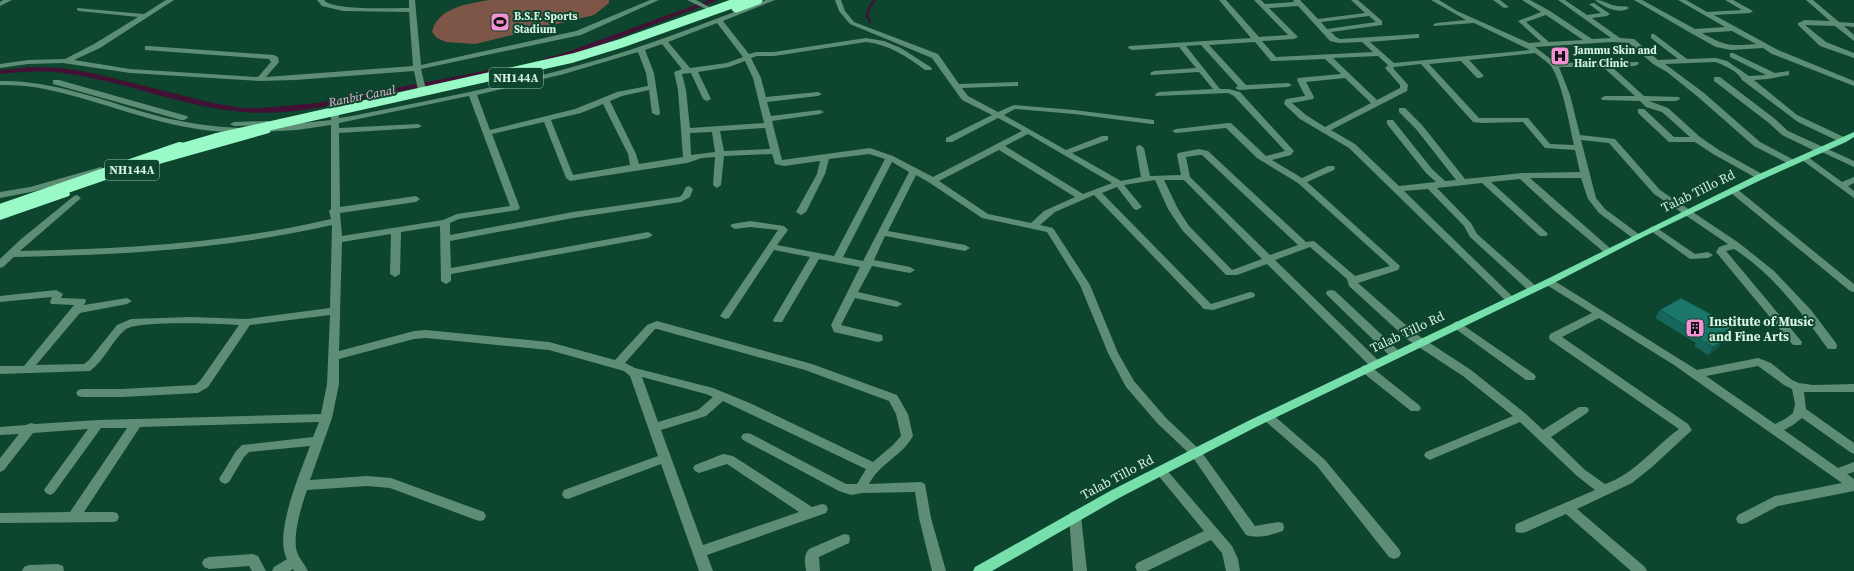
<svg xmlns="http://www.w3.org/2000/svg" width="1854" height="571" font-family="'Source Serif 4',serif">
<rect width="100%" height="100%" fill="#0d452e"/>
<path fill="#7d5648" d="M489 0H609V3L594 15 475 44 446 42 437 38 432 32C438 7 468 4 489 0Z"/>
<g fill="none" stroke-linecap="round" stroke-linejoin="round">
<path stroke="#411233" stroke-width="2.5" d="M870 22 867 16 870 6 875 0"/>
<path fill="#411233" fill-rule="evenodd" d="M709 0H718L569 57 546 61 542 59 564 53Z
M31 67 62 68 92 73 213 103 243 108H261L317 103 505 67 509 69 491 74C453 81 415 88 378 96 334 105 288 116 243 112 182 107 124 81 63 73 42 70 21 72 0 74V70Z"/>
<path fill="#5d8d74" fill-rule="evenodd" d="M3 0H12L0 6V2Z
M166 0H174L100 48 74 60 130 69 258 77 271 62 269 59 145 50V46H148L274 55 278 57 279 62 266 77 413 66 409 12 343 11 322 6 317 0H324C332 11 393 8 409 8V0H415L421 65 576 31 650 0H659L581 35 421 69 426 90 422 92 418 90 414 71 295 80 260 81 130 73 63 63 28 64 0 68V64L28 60 65 59 94 44 138 17 79 11 77 10V8L144 14Z
M687 0H696L713 9 708 10Z
M766 0H775L723 21 749 54 756 52H774L866 38 884 41 901 48 932 68 931 70H925C908 57 888 44 866 42L774 56H757L751 58 761 78 766 97 818 92 822 94 818 96 767 102 771 116 820 110 824 112 820 114 772 121 782 160 870 148 893 156 933 177 1022 131 998 118 952 142H946V138L992 115 962 100 932 58 850 24 839 11 835 0H841L845 11 854 22 938 54 959 84 1018 82V86H1015L962 88 968 96 998 112 1014 105 1074 110 1154 120V124H1151L1074 114 1015 109 1004 115 1066 150 1102 136H1108V140L1072 153 1121 181 1141 177 1136 148 1137 146 1140 145 1144 148 1150 176 1181 175 1177 155 1178 153 1199 149 1208 151 1306 242 1314 241 1355 276 1390 266 1298 183 1257 158 1226 128 1176 133 1172 131 1176 129 1228 123H1231L1266 156 1285 151 1234 96 1228 93 1156 96 1155 94 1159 92 1213 89 1199 72 1151 75 1150 73 1154 71 1196 68 1179 47 1132 50 1128 48 1129 46 1251 38 1219 0H1226L1259 37 1288 35 1254 0H1261L1265 4 1294 2 1293 0H1300L1318 19 1365 13 1351 0H1358L1382 21V25L1331 32 1336 37 1340 39 1419 34V38H1416L1370 42 1394 63 1530 50 1474 23 1434 26 1433 25 1436 23 1466 20 1431 0H1439L1457 11 1529 43 1541 42 1518 21 1541 12 1522 0H1530L1550 11 1592 39 1611 38 1558 0H1565L1587 15 1601 13 1589 4 1594 3 1610 14 1607 16 1592 18 1620 38 1634 39 1658 60 1678 59 1651 38V34H1654L1687 59 1716 58 1727 61 1749 76 1766 75 1730 57V53H1733L1775 73 1789 71V75L1768 79 1754 80 1797 115 1846 138V142H1840L1798 122 1742 80C1739 72 1724 65 1715 62L1665 64 1704 93 1760 142 1796 161 1797 163 1793 166 1754 146 1698 97 1667 72 1653 64 1629 43 1612 42 1535 47 1556 63 1638 62 1639 64 1635 66 1612 67 1644 96 1679 97 1680 99 1676 101H1649L1668 108 1700 137 1719 150 1764 175 1765 177 1764 179H1758L1713 154 1695 142H1669L1638 113V109H1644L1674 137H1690L1662 112 1646 107 1640 101 1602 100 1601 98 1605 96H1635L1603 67H1559L1570 95 1580 135 1615 139 1660 190 1739 243 1774 271 1811 310 1836 343 1837 346 1836 349H1828C1801 312 1773 274 1734 249L1726 251 1802 342 1801 345H1793L1716 252 1719 247 1728 244 1654 194 1609 143 1581 140 1596 198 1605 209 1640 235 1642 237 1640 239H1634L1599 213 1588 199 1581 178H1530L1611 249 1613 251 1611 253H1605L1556 212 1520 179 1491 182 1546 232 1548 234 1546 236H1540L1482 183 1437 188 1471 223 1477 234 1537 287 1538 289 1533 292 1529 291 1470 237 1464 226 1428 189 1404 191 1516 300 1515 302H1507L1349 148 1300 119 1285 105 1284 103 1286 99 1305 96 1297 80 1298 78 1341 74 1325 59 1274 61H1271L1255 42 1209 45 1246 85 1288 83 1292 85 1288 87 1239 90 1235 88 1238 86 1201 45 1186 46 1220 89H1229L1240 92 1294 151 1291 155 1272 160 1302 178 1328 166H1334L1335 168 1334 170 1307 182 1400 266 1398 270 1358 283 1416 334 1471 370 1526 414 1543 430 1579 407H1587L1589 410 1587 413 1551 437 1585 470 1605 484C1635 474 1654 447 1679 429L1550 340 1549 337 1550 334 1592 313 1545 284 1544 282 1545 280H1553L1697 370 1758 358 1771 363 1792 380 1799 383 1813 385 1854 384V392H1804L1806 409 1854 443V454L1850 452 1802 418 1793 425 1784 430 1838 468 1854 462V472L1847 474 1854 479V491L1778 506 1746 523 1742 524 1738 523 1736 519 1738 515 1775 496 1842 483 1674 365 1599 318 1562 337 1688 424 1692 430 1652 467 1632 483 1577 509 1645 567 1647 571H1631L1566 514 1526 532 1521 533 1516 532 1515 528 1516 524 1595 490 1577 476 1520 422 1434 458 1430 460 1426 458 1424 455 1426 452 1513 416 1463 376 1408 340 1349 286 1347 279 1310 247 1275 260 1379 361 1380 364 1379 367H1371L1267 264 1237 275H1226L1182 230 1168 209 1155 180 1124 185 1142 207 1137 210 1134 209 1117 187 1102 193 1211 304 1250 292 1254 293 1255 295 1254 297 1213 310 1204 309 1094 195 1055 212 1040 225 1053 228 1090 285 1118 353 1134 381 1166 418 1200 450 1255 526 1278 522 1283 523 1284 527 1283 531C1271 535 1259 539 1246 535L1192 456 1158 424 1126 387 1108 353 1080 285 1047 232 982 218 930 183 916 175 888 231 965 245 970 248 965 251 885 236 874 260 910 267 915 270 910 273 872 266 858 292 897 301 902 304 897 307 855 298 841 325 882 335 883 338 882 341 878 342 834 332 831 325 860 267 819 259 782 322H774L773 320 810 257 774 250 729 318 725 319 720 316 778 230 750 227 735 229 730 226 732 224 750 221 784 226 788 230 777 245 834 256 885 159 869 154 829 159 825 174 806 212 801 215 796 212 817 174 820 161 784 166 775 164 772 154 724 156 721 185 717 188 713 185 715 157 702 158 687 163 570 181 566 178 544 122 492 134 520 208 518 210 459 219 450 223V235L573 212 679 197 682 195 686 187 689 186 693 189 690 197 681 202 573 218 450 241 451 268 648 232 653 235 648 238 451 274V281L446 284 441 281 440 226 401 232 400 274 395 277 390 274 391 234 342 242 339 351 414 331 426 330 549 342 615 360 647 325 657 321 812 364 897 395 908 414 913 436C902 456 879 464 869 484L921 482 925 484 931 518 946 571H932L919 518 915 492 862 493 851 495 839 491 743 440 741 437 743 434 747 433 751 434 846 484H857L866 469 723 401 706 416 661 430 703 545 799 512 727 464 699 473 695 471 693 468 695 465 723 454 733 456 812 507 822 504 826 505 828 509 826 513 707 555 713 571H699L661 464 568 499 564 498 562 494 564 490 658 456 630 376 624 371 549 350 426 338 414 339 339 359V384L332 418 310 480 367 476 391 478 484 512 486 516 484 520 480 521 476 520 390 488 367 486 307 490C302 504 292 536 297 552 299 558 305 565 308 571H294L293 569 290 571H272L274 567 287 559C273 535 301 471 310 446L249 452 244 457 229 482 225 484 221 482 219 479 236 451 242 445 313 437 319 422 140 427 84 512H113L117 513 119 517 117 521 113 522 0 523V513L70 512 127 428H101L54 493 50 495 46 493 44 490 46 487 88 429 33 433 4 470 0 472V458L19 434 0 435V427L26 425 31 423 35 424 98 420 321 414 327 384 330 315 250 325 208 387 198 393 122 397H82L78 396 76 393 78 390 82 389H122L195 385 200 381 239 325C218 324 141 320 126 329 113 339 105 360 90 371L0 374V366H24L74 305 51 304 50 302 52 297 0 302V296L56 290 63 294 61 298 85 299 86 301 84 305 127 298 132 301 127 304 80 313 36 365 84 364 89 360 117 325 131 319 191 317 247 319 330 308 332 225C227 249 121 255 14 257L3 267 0 268V259L20 240 74 196 77 195 81 198 20 251C125 249 229 243 331 219L329 211 331 209V125L297 130 260 132H257V128L331 120V115L335 113 339 115V118L352 116C429 100 507 86 583 64 646 47 705 23 766 0ZM1298 6 1330 41 1339 43 1362 42 1373 52 1276 57 1262 41 1294 39 1298 37 1269 8ZM1546 15 1583 40 1549 42 1526 22ZM1369 16 1376 22 1327 29 1321 22ZM717 23 743 57 727 63 690 68 668 42ZM662 44 682 69 674 72 678 90 683 157 639 164 636 154 610 101 622 96 649 90 652 113 656 115H659L660 113 654 73 645 50ZM638 52 646 73 648 86 617 92 575 109 490 130 477 95 564 74ZM1535 53C1540 57 1545 60 1550 65 1561 77 1570 127 1574 145L1550 144 1528 118H1479L1429 64 1461 61 1477 78H1480L1484 76 1469 60ZM1378 56 1388 65 1385 68 1400 85V88L1377 100 1333 58ZM745 61 753 78 764 123 690 128 686 90 682 74 691 73 703 99 707 101 711 99 698 72 729 67ZM1421 64 1473 122 1482 123 1523 122 1545 148 1575 150 1580 172 1522 173 1465 179 1422 125 1405 108H1399V112L1416 129 1456 180 1445 181 1432 169 1393 120H1387V124L1426 173 1436 182 1399 186 1355 144 1331 130 1407 91 1408 85 1393 68 1394 67ZM1345 78 1371 103 1325 127 1306 115 1292 103 1313 99 1314 97 1306 82ZM469 96 510 206 457 214 443 220 342 236 340 213 416 202 420 199 416 196 340 207 339 133 418 128 422 126 418 124 339 128V123ZM603 104 628 154 630 165 573 175 551 120 581 113ZM765 128 770 149 724 151 720 131ZM712 132 715 152 691 155 690 133ZM1028 134 1112 183 1083 194 1005 146ZM999 150 1075 197 1044 211 1031 223 988 214 939 181ZM1199 155H1202L1298 245 1270 255 1190 177 1186 157ZM892 162 909 172 863 261 843 257ZM1164 180H1184L1262 259 1232 270 1189 226 1178 209ZM655 329H657L805 370 889 401 896 414 901 436 893 445 873 462 752 404 713 388 635 368 625 363ZM1758 366 1784 385 1792 389 1795 404 1793 413 1785 419 1775 424 1706 376ZM642 377 706 394 713 397 698 410 658 422Z
M1493 0H1500L1509 7 1504 8Z
M1595 0C1604 0 1609 5 1617 6 1622 7 1625 5 1629 8 1620 15 1603 7 1595 0Z
M1634 0H1642L1695 29 1725 27 1678 0H1686L1707 12 1742 10 1725 0H1733L1753 11 1750 13 1714 15 1778 50 1854 81V86L1772 54 1763 48 1731 50 1716 47 1689 32ZM1732 31 1756 44C1728 46 1726 46 1702 33Z
M1806 0H1813L1839 22 1854 23V27L1844 26 1854 35V41L1835 26 1805 25 1826 42 1854 53V58L1820 46 1798 25V23L1805 20 1830 21Z
M1714 77H1720L1775 119 1788 131 1854 161V167L1824 153H1819L1782 135 1769 123 1714 81Z
M53 80H59L187 116 188 118 184 120H181L53 84Z
M0 81C52 80 101 100 151 114 182 123 212 127 244 128L248 130C244 134 236 132 231 132 168 131 110 103 49 90 33 86 17 85 0 85Z
M268 121 272 123 271 125 234 126 230 124 234 122Z
M1805 155 1842 182 1854 177V183L1848 186 1854 191V198L1802 160V156Z
M101 167 105 170 104 172 31 192 0 198V192L30 187Z
M1734 188 1737 189 1854 284V292L1850 291 1731 193 1730 191Z
M1654 226 1695 254 1708 252 1713 255 1708 258 1690 259 1651 231 1649 229 1651 227Z
M1331 290 1335 291 1399 351 1400 354 1399 357H1391L1327 295 1326 293 1327 291Z
M1457 321 1534 374 1536 377 1534 380H1526L1453 327 1452 325 1453 323Z
M1366 365 1370 366 1419 405 1421 408 1419 411H1411L1362 372 1361 369 1362 366Z
M1268 413 1272 414 1325 460 1399 549 1401 553 1399 557 1394 559 1389 557 1317 466 1264 420 1262 417 1264 414Z
M1161 466 1165 468 1232 546 1238 559 1240 571H1226L1222 553 1211 540 1147 571H1137L1135 567 1137 563 1204 531 1157 474 1155 471 1157 468Z
M1075 511 1079 512 1081 516 1087 571H1073L1069 516 1071 512Z
M844 534 849 535 850 539 849 543 819 557 820 571H806C805 562 803 556 809 549Z
M253 554 258 556 266 571H252L249 566 209 569 204 567 202 563 204 559 209 557Z
M58 564 63 566 64 571H22L24 567 29 565Z"/>
<path fill="#76dfac" fill-rule="evenodd" d="M1854 132V137L1846 142 1763 179 1639 239 1548 286 1256 427 1119 498 992 571H973L975 567 1110 491 1248 421 1541 282 1757 175Z"/>
<path fill="#99fac8" fill-rule="evenodd" d="M266 128 271 131 269 133 152 166 147 163 148 161Z
M65 191 69 192 70 194 69 196 0 220V213Z"/>
<path stroke="#99fac8" stroke-width="9" d="M736 8 758 0
M177 149 215 138 573 58 622 43 743 0"/>
<path stroke="#99fac8" stroke-width="12" d="M0 210 180 148"/>
</g>
<path fill="#17665b" d="M1660 310 1733 326 1728 333 1720 339 1718 348 1708 355 1694 346 1696 343 1655 318Z"/>
<path fill="#13534a" d="M1733 326 1728 333 1712 344 1717 337Z
M1723 341 1718 348 1708 355 1713 347Z"/>
<path fill="#1b776a" stroke="#13534a" d="M1681 298 1733 326 1717 337 1723 341 1713 347 1699 339 1703 336 1660 310Z"/>
<defs>
<g id="stadium-square" transform="scale(1)"><rect x="-9" y="-9" width="18" height="18" rx="4" fill="#f491d3" stroke="#0d452e"/><path d="M0-5a6.5 5 0 1 0 0 10a6.5 5 0 1 0 0-10ZM-3.5-1.8h7v3.6h-7Z" fill="#111"/></g>
<g id="hospital-square" transform="scale(1)"><rect x="-9" y="-9" width="18" height="18" rx="4" fill="#f491d3" stroke="#0d452e"/><path d="M-5-5h3v3.5h4V-5h3V5h-3V1.5h-4V5h-3Z" fill="#111"/></g>
<g id="building-square" transform="scale(1)"><rect x="-9" y="-9" width="18" height="18" rx="4" fill="#f491d3" stroke="#0d452e"/><path d="M-4-6H4V6H1V3H-1V6H-4ZM-2.5-4.3h1.7v1.8h-1.7ZM.8-4.3h1.7v1.8H.8ZM-2.5-1h1.7V.8h-1.7ZM.8-1h1.7V.8H.8Z" fill="#111"/></g>
</defs>
<g fill-rule="evenodd">
<use href="#stadium-square" x="500" y="22"/>
<use href="#hospital-square" x="1560" y="56"/>
<use href="#building-square" x="1695" y="328"/>
</g>
<g text-anchor="middle" dominant-baseline="central" stroke-width="4" stroke-linejoin="round" paint-order="stroke">
<g font-size="11" font-weight="bold" fill="#d8f3e4" stroke="#0d452e" text-anchor="start">
<text x="514" y="16">B.S.F. Sports<tspan x="514" dy="13">Stadium</tspan></text>
<text x="1574" y="50">Jammu Skin and<tspan x="1574" dy="13">Hair Clinic</tspan></text>
</g>
<g fill="#0d452e" stroke="#9bbfad" stroke-width="1">
<rect x="489" y="68" width="54" height="20" rx="3"/>
<rect x="105" y="160" width="54" height="20" rx="3"/>
</g>
<g font-size="12" font-weight="bold" fill="#d8f3e4">
<text x="516" y="78">NH144A</text>
<text x="132" y="170">NH144A</text>
</g>
<g font-size="12" font-style="italic" fill="#f7b5df" stroke="#0d452e">
<text transform="translate(362 96) rotate(-11)">Ranbir Canal</text>
</g>
<g font-size="13" fill="#d8f3e4" stroke="#0d452e">
<text transform="translate(1698 191) rotate(-26)">Talab Tillo Rd</text>
<text transform="translate(1407 332) rotate(-25)">Talab Tillo Rd</text>
<text transform="translate(1117 477) rotate(-28)">Talab Tillo Rd</text>
</g>
<g font-size="13" font-weight="bold" fill="#d8f3e4" stroke="#0d452e" text-anchor="start">
<text x="1709" y="321">Institute of Music<tspan x="1709" dy="15">and Fine Arts</tspan></text>
</g>
</g>
</svg>
